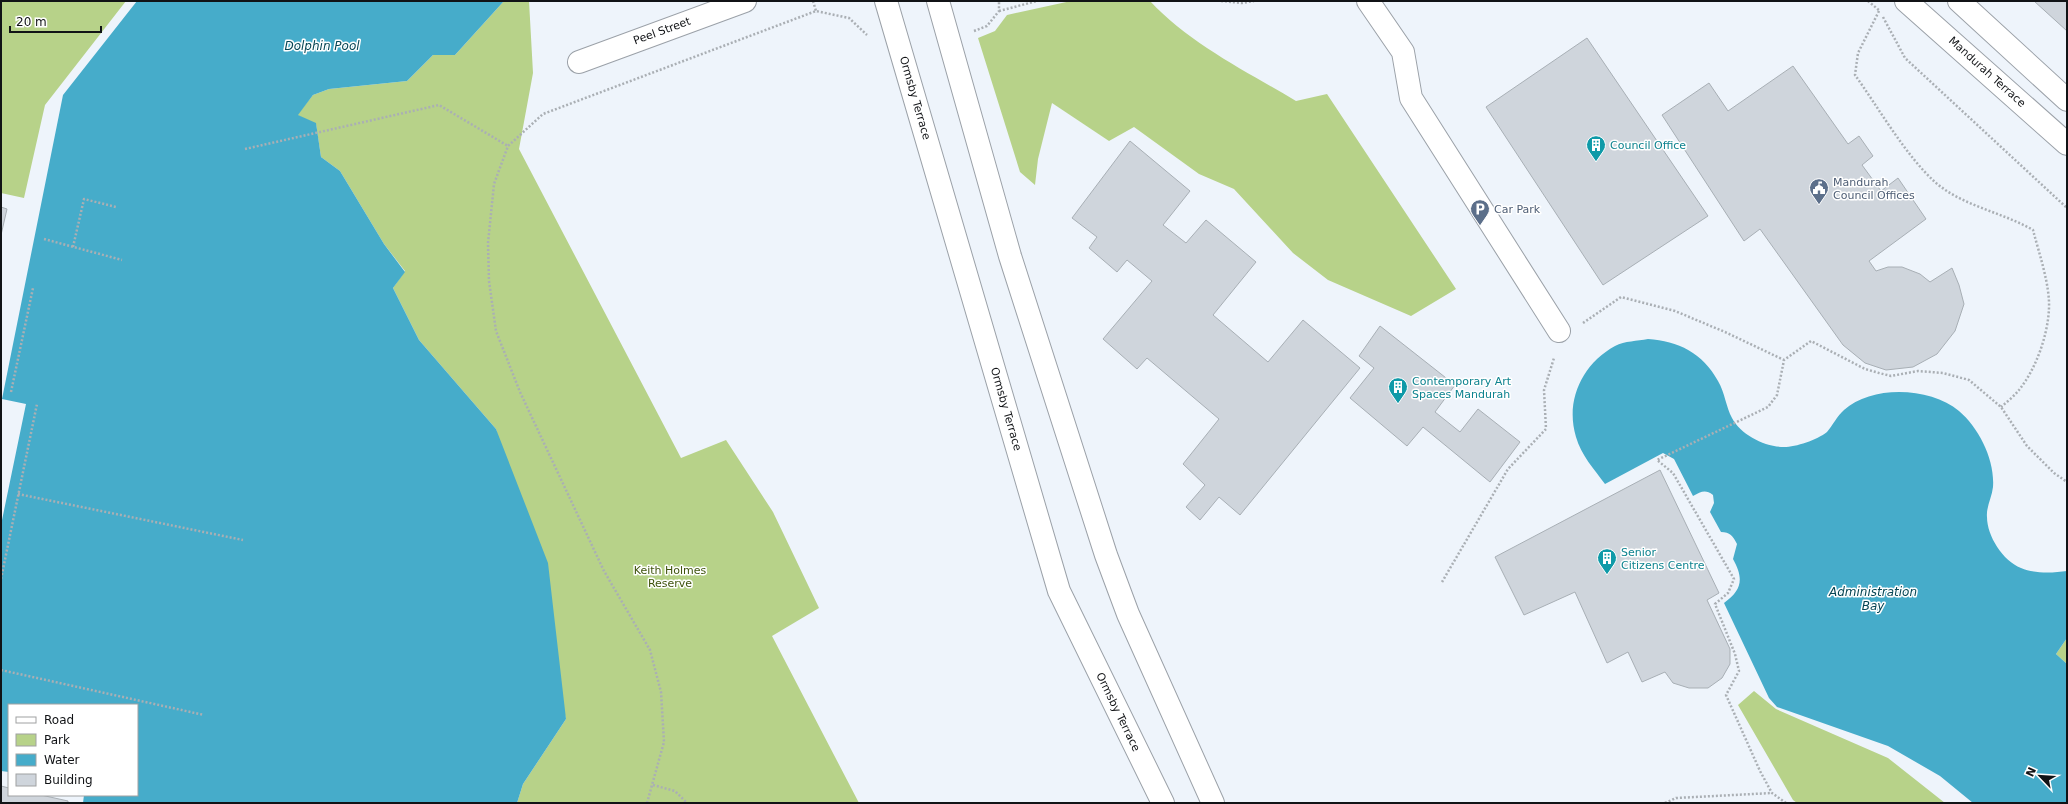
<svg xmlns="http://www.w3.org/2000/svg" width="2068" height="804" font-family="'DejaVu Sans',sans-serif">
<rect width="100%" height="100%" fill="#eef4fb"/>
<path fill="#b7d289" d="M1 1H126L45 105 24 198 1 193Z
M504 1H529L533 73 519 149 681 458 726 440 773 512 819 608 772 636 859 803H517L523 784 566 719 496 429 419 340 393 288 405 271 384 244 340 171 321 157 316 124 297 115 313 95 329 89 407 81 433 55H455Z
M1071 1H1150C1190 44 1246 71 1296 101L1327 94 1456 289 1411 316 1328 280 1293 253 1234 189 1199 174 1134 127 1109 141 1052 103 1038 159 1035 185 1020 172 978 38 995 31 1007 15Z
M2067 638V664L2056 654Z
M1754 691 1776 709 1888 758 1945 803H1797L1793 800 1738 705Z"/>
<path fill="#46acca" d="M137 1H504L455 55H433L407 81 329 89 313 95 298 115 316 123 321 157 340 171 384 244 405 272 393 288 419 340 496 429 548 563 566 719 523 784 517 803H83L84 795H137V705H9V772L1 771V525L26 404 2 399 63 95Z
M1648 339C1678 341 1703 353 1718 381 1725 393 1726 407 1732 418 1741 435 1765 447 1784 447 1796 447 1817 440 1827 432 1833 425 1837 416 1844 410 1872 385 1930 387 1959 411 1979 428 1995 460 1993 487 1992 497 1986 507 1987 517 1987 536 2003 561 2021 568 2035 574 2053 573 2067 571V638L2056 654 2067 664V803H1973L1940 776 1888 746 1777 707 1769 698 1724 603C1742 590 1744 579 1733 559L1737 544C1733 536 1730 532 1721 532L1710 512 1714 503 1713 495C1705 489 1701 492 1693 496L1674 459 1663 453 1605 484C1594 469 1581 455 1576 437 1565 401 1582 364 1615 346 1625 341 1637 341 1648 339Z"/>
<path fill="#cfd5dc" stroke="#a8afb5" d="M2034 1H2067V31Z
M1587 38 1708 216 1603 285 1486 107Z
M1793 66 1848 144 1859 136 1873 156 1862 165 1881 191 1898 178 1926 219 1869 261 1876 271 1888 267H1902L1920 274 1930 282 1952 268 1959 285 1964 304 1955 331 1937 354 1913 367 1886 370 1865 363 1843 345 1760 229 1744 241 1662 115 1709 83 1728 111Z
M1130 141 1190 191 1163 225 1186 243 1206 220 1256 262 1213 315 1268 362 1303 320 1360 368 1240 515 1219 497 1200 520 1186 507 1205 485 1183 464 1219 419 1147 358 1137 369 1103 339 1152 281 1127 260 1117 272 1089 248 1097 237 1072 218Z
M1 207 7 209 1 235Z
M1380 326 1455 385 1435 412 1460 432 1478 409 1520 442 1490 482 1423 427 1407 446 1350 398 1374 368 1359 356Z
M1660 470 1719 593 1707 600 1730 649V664L1722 678 1708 688H1689L1673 683 1665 672 1642 682 1628 652 1607 663 1575 592 1524 615 1495 557Z
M1 786 9 788V795H41L68 801V803H1Z"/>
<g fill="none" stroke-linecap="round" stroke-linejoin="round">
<g stroke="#9ba1a8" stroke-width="24">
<path id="minor" d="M886 1 1059 591 1163 803
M938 1 1010 256 1106 555 1128 614 1213 803
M1368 1 1403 52 1411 98 1559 331
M1906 1 2067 144
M1959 1 2067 100
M579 62 745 1"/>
</g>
<path stroke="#aaafb4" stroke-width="2.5" stroke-dasharray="2 2" stroke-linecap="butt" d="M813 1 816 11
M1221 1 1242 3 1254 1
M1868 1 1880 11
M999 11 1037 1
M1879 11 1858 53 1855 75C1878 107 1906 156 1935 182 1962 206 2002 212 2033 230 2039 253 2050 285 2049 308 2048 335 2036 369 2019 390 2014 396 2007 402 2001 407
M1883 17 1905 58 2067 208
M974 31 987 26 999 11V1
M245 149 439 105 508 146
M44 239 122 260
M73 247 84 199 116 207
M1583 323 1621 297 1675 311 1725 332 1784 360
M11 392 33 288
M18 494 243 540
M1 579 37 404
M1442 582 1508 469 1546 429 1544 390 1554 358
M1 670 204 715
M653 785 675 791 687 803
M647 803 664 742 661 692 650 650 604 571 520 392 496 331 489 281 488 243 494 184 508 146 543 114 816 11 849 18 867 35
M1665 803 1676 798 1772 793
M1786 803 1772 793 1760 771 1726 695 1739 671 1735 654 1715 604 1728 593 1734 579 1673 473 1657 460 1768 407 1777 395 1784 360 1811 341 1865 369 1879 373 1891 376 1918 371 1943 373 1969 380 2001 407 2027 446 2054 473 2067 482"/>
<use href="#minor" stroke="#fff" stroke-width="22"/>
</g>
<defs>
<g id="building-pin" transform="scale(1)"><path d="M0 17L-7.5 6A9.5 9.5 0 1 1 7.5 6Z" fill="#0f9aa8" stroke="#fff"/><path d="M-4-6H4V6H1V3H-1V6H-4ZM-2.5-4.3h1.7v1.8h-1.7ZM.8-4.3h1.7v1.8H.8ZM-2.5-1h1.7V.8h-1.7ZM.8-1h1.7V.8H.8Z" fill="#fff"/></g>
<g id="civic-pin" transform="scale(1)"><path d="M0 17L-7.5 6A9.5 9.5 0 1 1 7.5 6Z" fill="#5c6f8a" stroke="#fff"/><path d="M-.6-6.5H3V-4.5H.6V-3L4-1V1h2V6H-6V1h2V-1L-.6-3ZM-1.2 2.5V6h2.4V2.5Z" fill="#fff"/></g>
<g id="parking-pin" transform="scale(1)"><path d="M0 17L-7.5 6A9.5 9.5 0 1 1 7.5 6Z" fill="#5c6f8a" stroke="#fff"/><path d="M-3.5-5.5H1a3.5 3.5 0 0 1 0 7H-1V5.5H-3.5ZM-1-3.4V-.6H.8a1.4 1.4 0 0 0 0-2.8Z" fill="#fff"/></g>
</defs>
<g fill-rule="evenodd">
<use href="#building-pin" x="1596" y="145"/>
<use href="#civic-pin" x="1819" y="188"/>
<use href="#parking-pin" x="1480" y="209"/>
<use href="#building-pin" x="1398" y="387"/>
<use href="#building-pin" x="1607" y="558"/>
</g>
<g text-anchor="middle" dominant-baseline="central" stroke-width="3" stroke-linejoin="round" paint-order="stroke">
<g font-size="11" fill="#111316" stroke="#fff">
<text transform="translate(662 31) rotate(-20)">Peel Street</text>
<text transform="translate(1987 72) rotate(42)">Mandurah Terrace</text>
<text transform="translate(915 98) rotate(74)">Ormsby Terrace</text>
<text transform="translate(1006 409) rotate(74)">Ormsby Terrace</text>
<text transform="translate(1118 712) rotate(64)">Ormsby Terrace</text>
</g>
<g font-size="11" fill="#0d838f" stroke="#fff" text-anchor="start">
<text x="1610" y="145">Council Office</text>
<text x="1412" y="381">Contemporary Art<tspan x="1412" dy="13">Spaces Mandurah</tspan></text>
<text x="1621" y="552">Senior<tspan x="1621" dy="13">Citizens Centre</tspan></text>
</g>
<g font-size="11" fill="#4e5e75" stroke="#fff" text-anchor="start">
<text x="1833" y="182">Mandurah<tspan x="1833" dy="13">Council Offices</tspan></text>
<text x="1494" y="209">Car Park</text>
</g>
<g font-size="11" fill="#3e520b" stroke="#fff">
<text x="670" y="570">Keith Holmes<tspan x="670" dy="13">Reserve</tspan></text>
</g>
<g font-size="12" font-style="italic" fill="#054554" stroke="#fff">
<text x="322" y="46">Dolphin Pool</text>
<text x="1873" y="592">Administration<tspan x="1873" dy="14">Bay</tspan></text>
</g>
</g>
<rect width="2068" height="804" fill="none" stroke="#111316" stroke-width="4"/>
<rect x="8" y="704" width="130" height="92" fill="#ffffff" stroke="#a0a1a2"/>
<rect x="16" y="717" width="20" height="6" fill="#ffffff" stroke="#a0a1a2"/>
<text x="44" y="724" font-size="12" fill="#111316">Road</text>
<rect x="16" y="734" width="20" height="12" fill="#b7d289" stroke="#a0a1a2"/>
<text x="44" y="744" font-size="12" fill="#111316">Park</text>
<rect x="16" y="754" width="20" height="12" fill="#46acca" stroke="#a0a1a2"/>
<text x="44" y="764" font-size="12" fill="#111316">Water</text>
<rect x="16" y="774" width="20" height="12" fill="#cfd5dc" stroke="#a0a1a2"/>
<text x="44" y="784" font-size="12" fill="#111316">Building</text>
<g transform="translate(2040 776) rotate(295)" stroke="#ffffff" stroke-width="3" paint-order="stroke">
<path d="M0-3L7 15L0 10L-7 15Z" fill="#111316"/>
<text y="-6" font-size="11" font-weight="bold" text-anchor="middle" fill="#111316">N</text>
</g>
<path d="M10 26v6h91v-6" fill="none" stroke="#111316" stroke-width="2"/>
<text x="16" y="26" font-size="12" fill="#111316" stroke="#ffffff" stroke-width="3" paint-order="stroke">20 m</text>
</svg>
